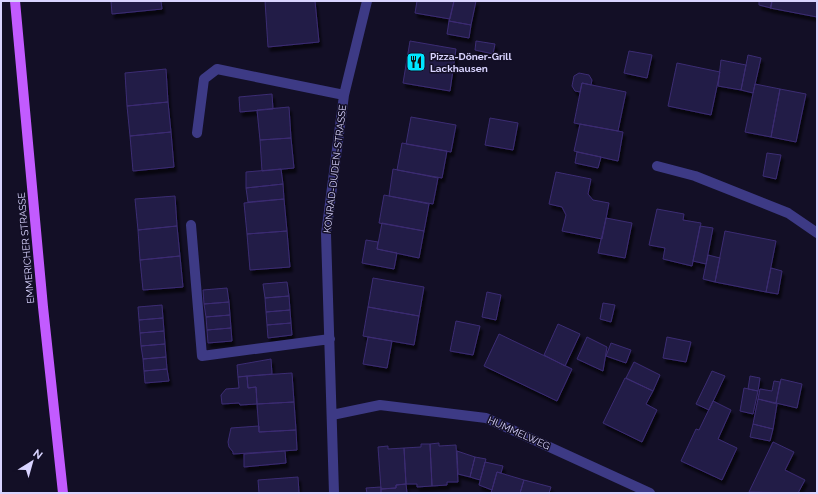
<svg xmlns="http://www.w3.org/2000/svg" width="818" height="494" font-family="Raleway,sans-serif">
<defs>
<filter id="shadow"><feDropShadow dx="2.5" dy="4.5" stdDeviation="1" flood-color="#0009"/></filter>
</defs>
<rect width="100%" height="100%" fill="#130f26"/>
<path fill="#241b47" stroke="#3b2d73" filter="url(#shadow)" d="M111 1H161L162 9 112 14Z
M265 1H315L319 42 268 47Z
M417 1H454L450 19 415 13Z
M454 1H476L471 25 449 21Z
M759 1H772L771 8 759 5Z
M772 1H817V17L770 8Z
M449 21 471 25 469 38 447 34Z
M410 41 456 49 450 91 403 83Z
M476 41 495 44 493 54 475 50Z
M629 51 652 55 647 78 624 73Z
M748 55 761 58 753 93 741 90Z
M721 60 746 65 741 90 718 86Z
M677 63 720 72 711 115 668 106Z
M166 69 168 102 127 106 125 73Z
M579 73 589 75 592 80 591 85 582 83 580 92 575 91 572 86 574 76Z
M582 83 626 92 618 131 574 123Z
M755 84 780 89 771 137 745 132Z
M780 89 806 94 796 142 771 137Z
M272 94 273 109 240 112 239 97Z
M168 102 171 132 130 136 127 106Z
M289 107 291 138 260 140 257 110Z
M411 117 456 125 451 152 406 144Z
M490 118 518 123 513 150 485 145Z
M580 124 623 132 618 161 574 151Z
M171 132 174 167 133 171 130 136Z
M291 138 294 168 262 171 260 140Z
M402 143 447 151 442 178 397 170Z
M577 152 601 157 598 168 575 163Z
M767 153 781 155 776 179 763 176Z
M281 169 283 184 246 188V172Z
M393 169 438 178 433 204 389 196Z
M556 172 591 179 588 194 593 200 609 203 602 239 562 231 566 215 562 207 549 204Z
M283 184 284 199 248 202 246 188Z
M384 195 429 204 424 231 379 223Z
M175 196 177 226 138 230 135 199Z
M284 199 287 231 247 234 244 203Z
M657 209 684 214 683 220 701 223 692 266 663 259 665 248 649 245Z
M606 218 632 223 625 258 598 253Z
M382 223 424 231 419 258 377 249Z
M177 226 180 256 140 260 138 230Z
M700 226 713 228 706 264 693 261Z
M287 231 290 267 250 270 247 234Z
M725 231 776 241 766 292 715 282Z
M366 240 378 242 377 249 397 253 394 269 362 263Z
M708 255 720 258 715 282 703 279Z
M180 256 183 287 143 290 140 260Z
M771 268 782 271 778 294 766 292Z
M373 278 424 287 419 316 368 307Z
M287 282 289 296 265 298 263 284Z
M227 288 229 302 204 304 203 290Z
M487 292 501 295 496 320 482 317Z
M289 296 290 310 266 312 265 298Z
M229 302 230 315 206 317 204 304Z
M603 303 615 305 611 322 600 319Z
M162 305 163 318 139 320 138 307Z
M368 307 419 316 414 345 363 336Z
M290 310 291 323 267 325 266 312Z
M230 315 231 328 207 330 206 317Z
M163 318 164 331 140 333 139 320Z
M456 321 480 326 473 355 450 351Z
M291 323 292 335 268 338 267 325Z
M558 324 580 334 565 366 544 355Z
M231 328 232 341 208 343 207 330Z
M164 331 165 344 141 346 140 333Z
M499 334 572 369 557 401 484 366Z
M368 337 392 341 387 368 363 364Z
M587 337 607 347 603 371 577 359Z
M667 337 691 342 686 362 663 358Z
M611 343 631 350 626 363 606 356Z
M165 344 166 357 143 359 141 346Z
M166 357 167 369 144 371 143 359Z
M271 359 272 374 238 377 237 365Z
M634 362 660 375 653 391 626 378Z
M167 369 169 381 145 383 144 371Z
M712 371 725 376 709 410 696 404Z
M292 373 294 402 257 404 256 387 248 388 247 376Z
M247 376 248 388 256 387 257 404 240 405 239 403 222 404 221 395 226 389 239 388 238 377Z
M750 376 760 378 758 391 748 389Z
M625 378 653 391 646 404 657 410 642 442 603 423Z
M781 379 802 384 797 408 776 403Z
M774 381 780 382 776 403 758 399 760 389 772 391Z
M744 388 758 391 753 414 740 411Z
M758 399 777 404 773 429 753 424Z
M713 401 731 410 718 439 737 448 722 480 681 461 696 429 699 430Z
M294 402 296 430 259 432 257 404Z
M753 424 773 429 770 441 750 437Z
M259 426V432L296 430 297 450 233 454V452L229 447 228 442 231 428Z
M773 442 794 452 785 470 805 480 798 493 749 492Z
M439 443V446L456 445 458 482H447V485L432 486 430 444Z
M421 444H430L432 486 417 487V484H406L404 448 421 447Z
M388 446V449L404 448 406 484 396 485V488L381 489 378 447Z
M285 451 286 463 244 467V454Z
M457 451 475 457 470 477 458 474Z
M475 457 486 459 480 480 470 477Z
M485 462 503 466 501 473 497 472 492 490 479 485Z
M497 472 524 480 520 493H491Z
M298 477 299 493H259L258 480Z
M524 480 551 487 549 493H520Z
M406 484 407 493H381V489L396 488V485Z
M381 487V493H367L366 488Z"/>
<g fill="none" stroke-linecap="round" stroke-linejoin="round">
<path stroke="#3d3a85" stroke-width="10" d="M197 133 204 79 217 69 344 95
M657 166 695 176 788 213 817 233
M191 225 202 356 330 339
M332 415 380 405 486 418 650 493
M334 493 326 234 344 95 367 1"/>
<path stroke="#c25bff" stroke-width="10" d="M15 1 43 307 63 493"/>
</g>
<defs>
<g id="restaurant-square" transform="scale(1)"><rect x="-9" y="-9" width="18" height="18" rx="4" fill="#00e5ff" stroke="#130f26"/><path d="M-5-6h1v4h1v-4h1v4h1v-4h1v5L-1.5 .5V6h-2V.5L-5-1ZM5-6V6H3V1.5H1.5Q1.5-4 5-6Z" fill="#111"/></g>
</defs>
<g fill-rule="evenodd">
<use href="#restaurant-square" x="416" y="62"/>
</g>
<g text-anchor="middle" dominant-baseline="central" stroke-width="3" stroke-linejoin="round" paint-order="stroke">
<g font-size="10" font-weight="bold" fill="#d9d4ff" stroke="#130f26" text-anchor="start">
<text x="430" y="56">Pizza-Döner-Grill<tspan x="430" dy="12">Lackhausen</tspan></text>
</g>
<g font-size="10" fill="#d9d4ff" stroke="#130f26">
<text transform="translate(335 169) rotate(-83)">KONRAD-DUDEN-STRASSE</text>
<text transform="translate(26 248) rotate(-95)">EMMERICHER STRASSE</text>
<text transform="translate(519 433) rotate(24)">HUMMELWEG</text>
</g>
</g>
<rect width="818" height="494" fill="none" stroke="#d9d4ff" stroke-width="4"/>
<g transform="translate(32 462) rotate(37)" stroke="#130f26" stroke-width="3" paint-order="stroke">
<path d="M0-3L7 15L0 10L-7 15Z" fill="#d9d4ff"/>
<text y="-6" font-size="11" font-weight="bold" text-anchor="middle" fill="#d9d4ff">N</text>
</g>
</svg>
